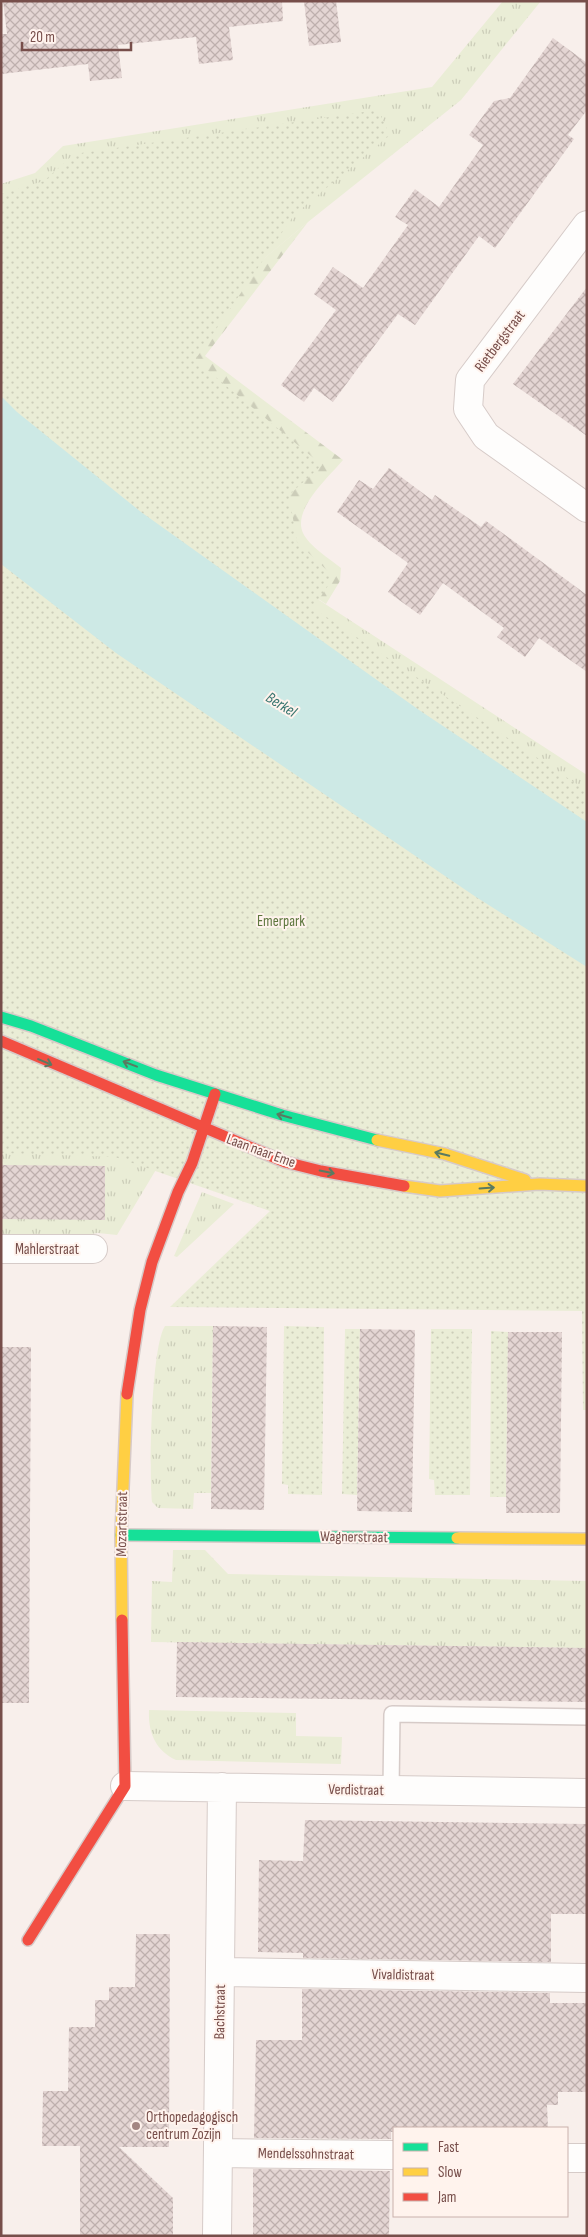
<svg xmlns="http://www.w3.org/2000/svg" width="588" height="2237" font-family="'Sofia Sans Condensed',sans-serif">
<defs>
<pattern id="grass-tufts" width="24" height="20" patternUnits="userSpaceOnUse" patternTransform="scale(1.25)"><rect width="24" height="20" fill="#eaedd6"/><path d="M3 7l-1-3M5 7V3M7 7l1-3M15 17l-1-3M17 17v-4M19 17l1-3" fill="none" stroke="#cccdb9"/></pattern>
<pattern id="forest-firs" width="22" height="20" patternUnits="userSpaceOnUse" patternTransform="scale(1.25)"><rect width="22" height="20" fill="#eaedd6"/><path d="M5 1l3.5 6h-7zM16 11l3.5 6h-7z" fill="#cccdb9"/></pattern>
<pattern id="park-dots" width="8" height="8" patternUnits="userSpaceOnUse" patternTransform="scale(1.25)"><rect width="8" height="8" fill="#eaedd6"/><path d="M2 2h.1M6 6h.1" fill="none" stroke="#cccdb9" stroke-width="1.8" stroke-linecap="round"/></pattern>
<pattern id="building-cross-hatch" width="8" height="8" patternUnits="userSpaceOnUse" patternTransform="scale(1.25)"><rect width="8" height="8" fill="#e4d5d3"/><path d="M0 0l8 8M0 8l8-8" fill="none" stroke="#beafad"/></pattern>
</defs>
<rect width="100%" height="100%" fill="#f8efeb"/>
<path fill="url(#grass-tufts)" d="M503 1H541L461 100 308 222 153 351 188 386 117 454 241 549 587 775V822L419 710 141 512 17 412 1 396V324L34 334 43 332 23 306 1 294V184L35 173 63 146 432 87Z
M1 1099 157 1168 117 1235 98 1233 1 1248Z
M202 1192 234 1204 177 1257 174 1256Z
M165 1326H213L211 1493H194L193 1509 158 1508 152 1502C149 1473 151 1347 165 1326Z
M173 1550H205L228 1574 587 1581V1648L151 1642 152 1581 172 1582Z
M149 1710 296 1713V1736L342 1737 341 1764 176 1760C155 1750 148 1732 149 1710Z"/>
<path fill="url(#forest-firs)" d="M308 222 205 356 343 460C329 477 292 509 303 533 309 546 330 559 341 568L340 581 326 604 241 549 152 351Z"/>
<path fill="url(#park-dots)" d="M378 110 390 135 294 215 195 360 322 465 289 495 297 542 334 577 313 608 587 791V1410H583L582 1311 170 1307 270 1211 115 1157 1 1153V194L44 181 74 154Z
M284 1326 324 1327 322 1495 288 1494V1485L282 1484Z
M345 1329H360L357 1495 342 1494Z
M431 1329H472L470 1495H435L434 1480 429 1479Z
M491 1331 508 1332 506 1497H490Z"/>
<path fill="#cde9e5" d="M1 396 17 412 141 512 419 710 587 822V967L476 897 116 653 1 564Z"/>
<path fill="url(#building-cross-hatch)" d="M3 1H282L283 21 229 27 233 60 199 64 196 37 118 45 122 78 90 81 88 64 1 74V34H7Z
M304 1H336L341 42 309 46Z
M553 38 587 63V110L568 135 574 139 495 248 479 236 415 325 398 314 333 402 314 388 304 402 281 385 336 310 314 294 333 267 363 288 408 225 395 217 415 189 439 207 483 145 469 135 494 101 510 98Z
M587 287V436L513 384Z
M389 468 432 500 435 495 481 527 486 521 587 595V672L539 638 525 657 497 637 504 628 443 583 420 615 388 592 408 563 337 512 359 480 373 489Z
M1 1165 105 1166V1220L1 1219Z
M213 1326 267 1327 264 1510 211 1509Z
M360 1329 415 1330 412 1512 357 1511Z
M508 1332H562L560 1513H506Z
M1 1347H31L29 1703H1Z
M177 1642 587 1648V1702L176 1697Z
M305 1820 587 1824V1914H551V1962L303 1958V1953L258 1952 259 1860 303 1861Z
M136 1934H170L169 2147H119L173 2198V2236H80V2146H42L43 2091H68L69 2027H95V2000H109V1987H135Z
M302 1989 550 1993V2003H587V2092H558V2105H547L548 2128H394V2132H391V2139L254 2138 256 2040H302Z
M253 2169 390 2171 389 2236H253Z"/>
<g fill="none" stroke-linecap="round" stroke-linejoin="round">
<g stroke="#d6cbc8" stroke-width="18">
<path id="lane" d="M391 1790 392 1714 587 1717"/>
</g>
<g stroke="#d6cbc8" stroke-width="30">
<path id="street" d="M587 225 470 380 468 409 486 436 587 508
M1 1249H93
M125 1786 587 1793
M220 1972 587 1978
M218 2153 394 2155
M567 2158H587
M217 2236 222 1787"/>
</g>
<g stroke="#d7cac8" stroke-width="14">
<path id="fast" d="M1 1017 31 1026 156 1075 282 1115 377 1140
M121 1535 457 1538"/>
</g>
<g stroke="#d7cac8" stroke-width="14">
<path id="slow" d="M377 1140 445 1154 525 1180
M404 1186 440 1191 539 1184 587 1186
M457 1538 587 1539
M122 1620 121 1535 127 1394"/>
</g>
<g stroke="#d7cac8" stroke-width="14">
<path id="jam" d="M1 1041 285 1162 321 1171 404 1186
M127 1394 140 1310 152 1262 178 1192 192 1163 215 1094
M28 1940 125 1786 122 1620"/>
</g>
<use href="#lane" stroke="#fefdfc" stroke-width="15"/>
<use href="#street" stroke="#fefdfc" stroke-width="28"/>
<use href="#fast" stroke="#16e098" stroke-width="11"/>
<use href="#slow" stroke="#ffcf43" stroke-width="11"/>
<use href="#jam" stroke="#f24e42" stroke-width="11"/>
</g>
<defs><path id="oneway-shaft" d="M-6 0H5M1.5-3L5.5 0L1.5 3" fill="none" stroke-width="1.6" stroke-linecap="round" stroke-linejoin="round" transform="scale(1.25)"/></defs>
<g stroke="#5a7a61">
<use href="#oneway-shaft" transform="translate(45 1062) rotate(23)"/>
<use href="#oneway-shaft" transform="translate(130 1064) rotate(-159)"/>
<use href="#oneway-shaft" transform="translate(284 1116) rotate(-164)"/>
<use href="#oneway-shaft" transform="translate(442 1154) rotate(-166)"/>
<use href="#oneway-shaft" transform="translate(327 1172) rotate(12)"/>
<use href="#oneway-shaft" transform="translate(487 1188) rotate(-4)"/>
</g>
<circle fill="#a48682" stroke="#fff3ed" stroke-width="2" cx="136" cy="2126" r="5"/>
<g text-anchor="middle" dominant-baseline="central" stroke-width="4" stroke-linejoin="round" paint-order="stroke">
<g font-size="15" fill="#774e4a" stroke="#fff3ed">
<text transform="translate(500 341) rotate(-53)">Rietbergstraat</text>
<text transform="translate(261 1151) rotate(20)">Laan naar Eme</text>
<text x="47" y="1249">Mahlerstraat</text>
<text transform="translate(122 1524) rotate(-89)">Mozartstraat</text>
<text transform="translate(354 1537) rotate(1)">Wagnerstraat</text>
<text transform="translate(356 1790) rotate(1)">Verdistraat</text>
<text transform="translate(403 1975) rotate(1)">Vivaldistraat</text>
<text transform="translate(220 2012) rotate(-89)">Bachstraat</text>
<text transform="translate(306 2154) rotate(1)">Mendelssohnstraat</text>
</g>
<g font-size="15" fill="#5e773e" stroke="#fff3ed">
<text x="281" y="921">Emerpark</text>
</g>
<g font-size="15" fill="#774e4a" stroke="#fff3ed" text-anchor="start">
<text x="146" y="2117">Orthopedagogisch<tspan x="146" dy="17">centrum Zozijn</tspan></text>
</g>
<g font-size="16" font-style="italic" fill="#3a7670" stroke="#fff3ed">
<text transform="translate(281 705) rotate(32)">Berkel</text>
</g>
</g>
<rect width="588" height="2237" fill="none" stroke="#774e4a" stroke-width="5"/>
<rect x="393" y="2127" width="175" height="90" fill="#fff3ed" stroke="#c9b1ac"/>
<rect x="403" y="2143" width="25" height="8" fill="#16e098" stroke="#c9b1ac"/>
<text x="438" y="2152" font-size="15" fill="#774e4a">Fast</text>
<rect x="403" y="2168" width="25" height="8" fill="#ffcf43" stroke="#c9b1ac"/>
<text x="438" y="2177" font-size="15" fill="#774e4a">Slow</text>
<rect x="403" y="2193" width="25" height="8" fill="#f24e42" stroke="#c9b1ac"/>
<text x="438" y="2202" font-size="15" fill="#774e4a">Jam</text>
<path d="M22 42v8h109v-8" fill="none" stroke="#774e4a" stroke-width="2.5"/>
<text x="30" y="42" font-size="15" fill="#774e4a" stroke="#fff3ed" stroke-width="4" paint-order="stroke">20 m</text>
</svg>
